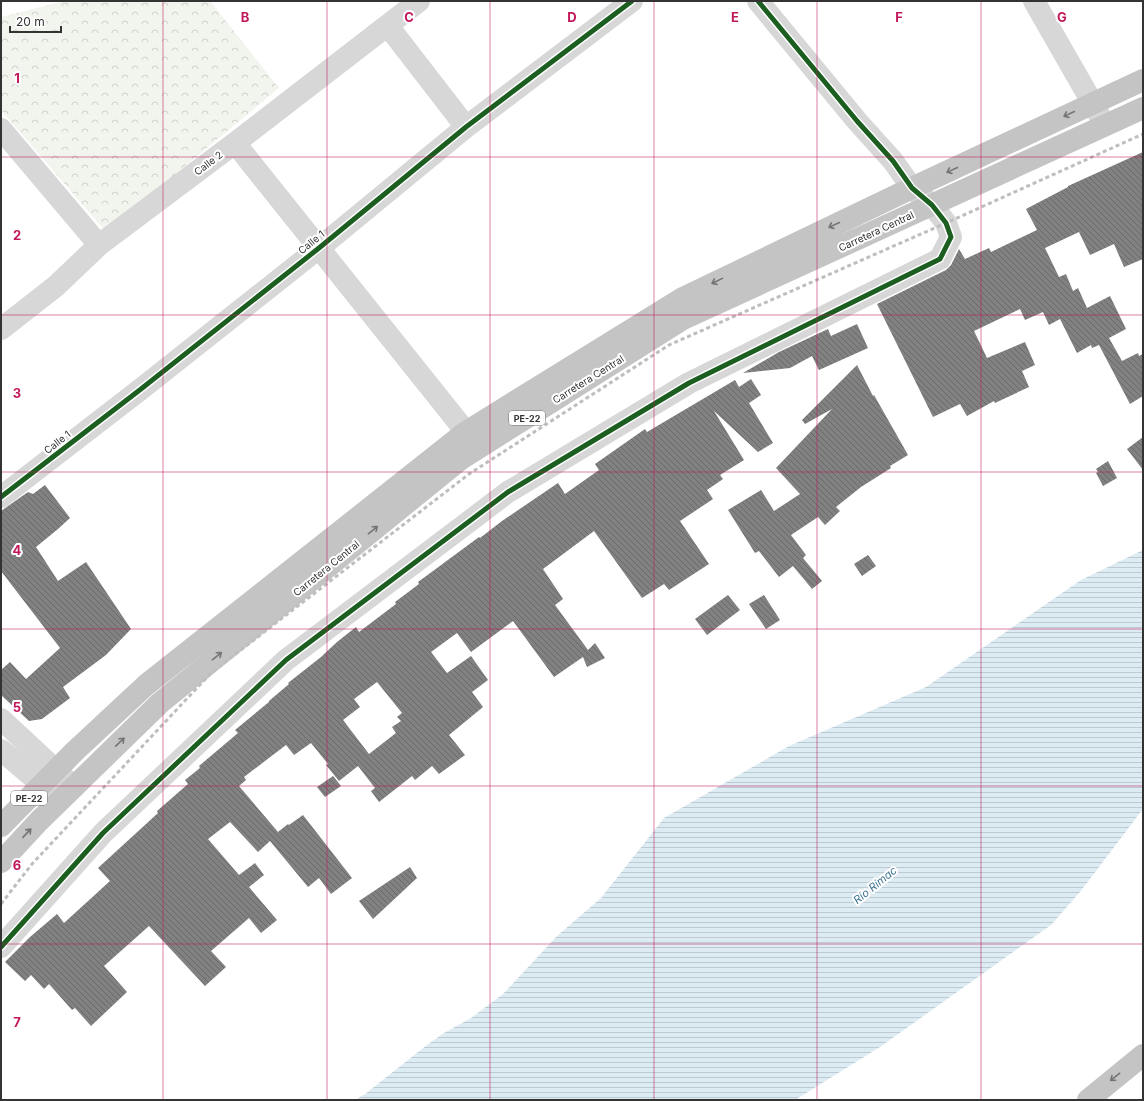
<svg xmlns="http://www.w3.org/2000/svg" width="1144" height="1101" font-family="Inter,sans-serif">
<defs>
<pattern id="forest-crowns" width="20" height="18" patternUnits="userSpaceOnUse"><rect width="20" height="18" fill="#f1f5ed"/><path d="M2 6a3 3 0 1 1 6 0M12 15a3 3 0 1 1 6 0" fill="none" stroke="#cfd2cc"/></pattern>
<pattern id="water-rules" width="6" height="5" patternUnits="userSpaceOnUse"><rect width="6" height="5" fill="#ddebf3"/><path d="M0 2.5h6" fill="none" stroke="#becad1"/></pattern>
<pattern id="building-back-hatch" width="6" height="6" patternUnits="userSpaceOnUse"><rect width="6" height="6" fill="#818181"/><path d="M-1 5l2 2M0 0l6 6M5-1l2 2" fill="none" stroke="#6a6a6a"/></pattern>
</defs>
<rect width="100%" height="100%" fill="#fff"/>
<path fill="url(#forest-crowns)" d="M64 1H210L279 88 106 232 1 110V17Z"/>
<path fill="url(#water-rules)" d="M1143 550V809L1080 892 1051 925 880 1047 795 1100H355L365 1094 427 1045 444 1033 471 1018 503 994 557 936 601 898 664 818 789 746 926 687 1081 580Z"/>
<path fill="url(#building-back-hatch)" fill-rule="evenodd" d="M1143 152V259L1124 267 1114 244 1090 255 1079 232 1045 248 1059 277 1066 274 1073 291 1078 288 1087 308 1110 296 1126 329 1109 338 1122 361 1138 353 1139 356 1143 354V396L1130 404 1099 345 1092 348 1091 345 1077 353 1060 319 1049 325 1043 312 1025 320 1020 309 974 331 987 358 1025 342 1035 365 1022 371 1029 387 995 403 994 401 967 416 960 404 933 417 877 304 946 270 951 265 959 249 965 259 989 248 991 252 1037 230 1026 209 1068 187V186Z
M857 324 868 348 819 370 812 356 790 368 743 373 779 352 828 329 831 336Z
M857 365 873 396 874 395 908 455 890 466 891 468 861 487 836 507 840 511 825 525 818 517 791 535 806 555 803 558 822 581 812 589 793 566 779 577 759 551 755 553 728 510 761 490 774 511 800 494 776 468 832 409 805 424 802 420Z
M751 379 761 395 749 403 773 443 758 452 714 411 744 460 720 475 723 479 707 490 713 499 680 521 709 564 669 590 664 584 642 598 594 531 543 569 563 599 555 605 588 650 595 643 605 658 587 667 583 657 554 677 513 621 471 652 457 633 431 652 447 673 471 656 488 680 472 692 483 707 449 735 465 755 439 774 432 766 415 780 412 776 379 802 371 791 375 788 358 766 339 781 326 765 328 764 311 743 294 755 286 745 244 777 246 780 239 786 278 832 288 824 289 825 303 815 352 878 331 894 319 878 308 887 270 841 258 852 230 822 208 839 239 875 255 863 264 875 249 887 277 920 261 933 249 918 211 951 226 967 205 986 149 926 104 966 127 992 91 1026 75 1008 72 1010 49 984 44 989 31 975 25 981 5 962 30 937 57 914 64 923 110 881 98 868 158 813 157 811 188 784 185 780 200 768 199 766 238 733 235 730 269 702V701L289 684 288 683 321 657 337 642 356 627 359 632 396 604 395 602 419 584 418 582 433 571 479 537 480 538 502 521 558 483 565 494 599 470 595 464 645 429 647 432 735 380 739 387ZM377 682 402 713 397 717 401 721 392 727 396 733 369 754 343 720 360 707 354 699Z
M1143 437V470L1127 449Z
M1108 461 1117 478 1103 486 1096 473 1098 472 1096 469Z
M45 485 70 518 58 529 36 547 58 581 86 562 131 629 106 655 63 687 70 698 42 719 29 721 1 695V670L10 662 26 679 60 648 1 571V511L28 492 33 494Z
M868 555 876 566 862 576 854 564Z
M728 595 740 610 707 635 695 619Z
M764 595 780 620 766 629 749 604Z
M333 776 341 786 325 797 317 787Z
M410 867 417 878 373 919 359 901Z"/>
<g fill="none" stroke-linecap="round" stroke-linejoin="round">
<path stroke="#d7d7d7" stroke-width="22" d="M1034 1 1105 125
M388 26 466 127
M1 129 99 245
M235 143 466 432
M1 329 56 286 99 245 235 143 419 1
M1 497 141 389 319 248 466 127 632 1
M1 719 74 787
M1 750 60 800
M1 947 103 833 286 660 508 492 689 383 940 259 951 237 946 223 932 205 912 188 893 161 857 121 758 1"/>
<path stroke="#c4c4c4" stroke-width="22" d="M1 826 75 751 146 685 466 432 681 299 912 188 1143 80
M1 862 39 821 160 703 461 459 683 319 1143 108
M1088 1100 1143 1055"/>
<path stroke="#bebebe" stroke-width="3" stroke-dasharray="4 3" stroke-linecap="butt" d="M1 904 32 864 211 673 469 474 669 345 946 223 1143 134"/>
<g stroke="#fff" stroke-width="8">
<path id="cycleway" d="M1 497 141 389 319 248 466 127 632 1
M1 947 103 833 286 660 508 492 689 383 940 259 951 237 946 223 932 205 912 188 893 161 857 121 758 1"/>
</g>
<use href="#cycleway" stroke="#1b5e20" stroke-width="5"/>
</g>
<defs><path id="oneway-shaft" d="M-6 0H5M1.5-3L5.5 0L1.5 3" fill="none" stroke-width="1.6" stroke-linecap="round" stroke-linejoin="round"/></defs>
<g stroke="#747474">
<use href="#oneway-shaft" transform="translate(1069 114) rotate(155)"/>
<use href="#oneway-shaft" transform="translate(952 170) rotate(155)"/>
<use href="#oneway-shaft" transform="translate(834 225) rotate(155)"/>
<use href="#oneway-shaft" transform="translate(717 281) rotate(154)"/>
<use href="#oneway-shaft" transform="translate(373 530) rotate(-39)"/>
<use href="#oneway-shaft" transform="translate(217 656) rotate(-39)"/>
<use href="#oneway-shaft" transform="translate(120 742) rotate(-44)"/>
<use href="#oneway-shaft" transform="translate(27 833) rotate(-47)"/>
<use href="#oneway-shaft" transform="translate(1115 1077) rotate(141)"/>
</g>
<path fill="none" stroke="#c2185b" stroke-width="1" stroke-opacity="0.55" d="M163 1V1100M327 1V1100M490 1V1100M654 1V1100M817 1V1100M981 1V1100M1 157H1143M1 315H1143M1 472H1143M1 629H1143M1 786H1143M1 944H1143"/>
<g text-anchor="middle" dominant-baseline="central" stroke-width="4" stroke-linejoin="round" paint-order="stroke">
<g fill="#fff" stroke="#707070" stroke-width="1">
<rect x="509" y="411" width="36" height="14" rx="3"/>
<rect x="11" y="791" width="36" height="14" rx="3"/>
</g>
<g font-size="9" font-weight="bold" fill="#333">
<text x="527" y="418">PE-22</text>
<text x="29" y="798">PE-22</text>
</g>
<g font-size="10" fill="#333" stroke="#fff">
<text transform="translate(208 163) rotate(-37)">Calle 2</text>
<text transform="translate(876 231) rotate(-25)">Carretera Central</text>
<text transform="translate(311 242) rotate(-39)">Calle 1</text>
<text transform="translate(588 379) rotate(-32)">Carretera Central</text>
<text transform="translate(57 442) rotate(-38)">Calle 1</text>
<text transform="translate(326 568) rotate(-39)">Carretera Central</text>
</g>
<g font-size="11" font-style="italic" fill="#3f7597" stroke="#fff">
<text transform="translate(875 885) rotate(-39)">Río Rímac</text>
</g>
</g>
<g font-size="13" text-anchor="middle" font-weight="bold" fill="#c2185b" stroke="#fff" stroke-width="4" stroke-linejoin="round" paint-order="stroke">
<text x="245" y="22">B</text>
<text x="409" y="22">C</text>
<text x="572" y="22">D</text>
<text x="735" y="22">E</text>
<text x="899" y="22">F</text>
<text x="1062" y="22">G</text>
<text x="17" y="83">1</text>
<text x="17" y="240">2</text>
<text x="17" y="398">3</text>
<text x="17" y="555">4</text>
<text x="17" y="712">5</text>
<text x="17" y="870">6</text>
<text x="17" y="1027">7</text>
</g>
<rect width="1144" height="1101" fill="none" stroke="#333333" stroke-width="4"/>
<path d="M10 26v6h51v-6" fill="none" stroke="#333333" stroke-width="2"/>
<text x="16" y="26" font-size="12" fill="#333333" stroke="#ffffff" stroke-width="3" paint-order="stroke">20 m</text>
</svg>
